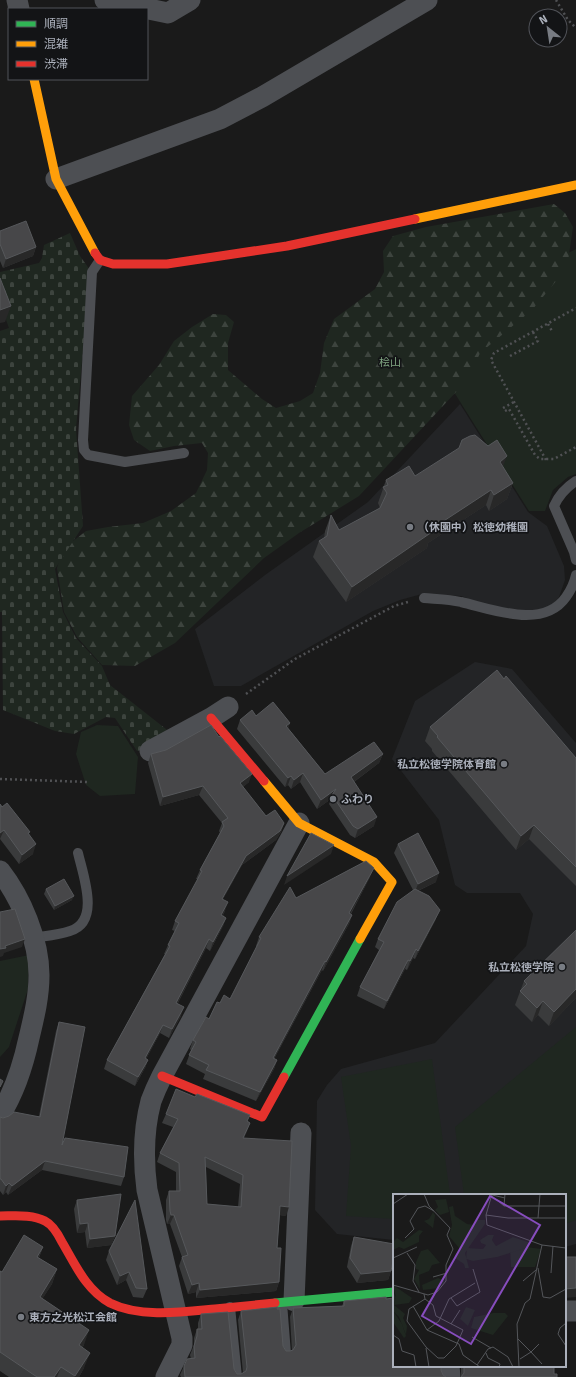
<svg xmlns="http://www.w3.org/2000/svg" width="576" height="1377" font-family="Signika,'Noto Sans JP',sans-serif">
<defs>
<pattern id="forest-firs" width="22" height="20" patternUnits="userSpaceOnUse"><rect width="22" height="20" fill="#1f2720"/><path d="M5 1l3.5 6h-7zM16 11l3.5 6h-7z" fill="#3d443e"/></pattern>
<pattern id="cemetery-stones" width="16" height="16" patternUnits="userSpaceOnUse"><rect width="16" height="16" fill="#1f2720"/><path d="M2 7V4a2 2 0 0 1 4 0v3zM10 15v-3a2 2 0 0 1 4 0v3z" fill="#3d443e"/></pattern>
</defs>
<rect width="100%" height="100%" fill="#1a1a1a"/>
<path fill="#232426" d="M460 404 528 512 547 526 564 566 565 580 558 600 543 612 505 611 461 596 422 594 400 600 373 611 241 686H214L195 629 265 575 368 502Z
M475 662 512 669 576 743V1244L565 1247V1195H394V1240L337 1234 315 1210 317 1101 327 1085 341 1069 435 1043 526 946 533 914 520 893H467L455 885 439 820 392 759 415 701Z"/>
<path fill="#1f2720" d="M576 249V474L568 477 553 490 545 511H529L440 370 495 290Z
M97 725 118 726 138 757 135 794 100 796 86 785 76 754 81 732Z
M29 955 28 989 9 1047 0 1057V961Z
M576 1027V1220L565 1224V1195H464L455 1127Z
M432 1059 450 1195H394V1219L346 1216 351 1146 341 1077Z"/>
<path fill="url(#forest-firs)" d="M554 204 565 213 573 227 567 268 532 310 480 353 469 378 359 496 299 533 264 558 175 643 135 666 102 665 77 637 64 612 57 568 63 549 86 531 108 527 143 523 171 511 196 493 207 470 208 453 202 443 174 446 150 451 134 440 129 425 132 396 159 365 174 341 192 327 213 314 226 315 234 322 228 343V370L262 399 276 408 300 401 313 393 320 373 324 343 334 319 375 289 384 272 383 251 393 236 426 227Z"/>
<path fill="url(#cemetery-stones)" d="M70 233 80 256 90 270 76 429 83 526 55 569 63 612 76 638 102 666 110 685 171 733 149 748 137 751 115 718 106 717 74 734 55 731 3 710 2 612H0V331L9 328 0 303V272L39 263 42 258 44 245Z"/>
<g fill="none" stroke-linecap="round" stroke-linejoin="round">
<path stroke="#505154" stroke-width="2.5" stroke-dasharray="2 3" stroke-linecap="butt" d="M556 0 568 20 576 28
M548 324 552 331
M510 356 538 341 533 332
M503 408 514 402
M505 411 509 409 535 455 540 459H554L576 447
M546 460 491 360 494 353 576 308
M246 694 295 659 394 606 408 602
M0 779 88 782"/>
<path stroke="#4d4f53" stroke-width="10" d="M100 260 92 272 83 440 84 450 88 455 125 462 184 453
M576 481C565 488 559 495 554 506L574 552 576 560
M424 598C436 599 449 599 461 602 492 609 543 630 566 597 571 590 574 584 576 575
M33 938C45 936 58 935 70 931 101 922 83 875 78 853
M282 1303 286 1354
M230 1307 237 1377"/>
<path stroke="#4d4f53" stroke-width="21" d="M17 0 19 9
M105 0 168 13 190 0
M56 179 220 119 262 97 427 0
M150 751 211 718 228 707
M0 871C21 898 39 940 39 975 39 997 34 1017 29 1038 23 1066 15 1091 0 1115
M294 1301 301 1133
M565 1311H576
M449 1366 450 1377
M166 1377 182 1345V1338L147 1190C143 1160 143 1131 151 1101 154 1093 158 1084 162 1076L299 823"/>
<path stroke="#30b455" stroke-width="9" d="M284 1077 360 939
M275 1303 394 1292"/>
<path stroke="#ff9f0a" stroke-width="9" d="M34 79 56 179 95 253
M415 219 576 185
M264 781 299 823 374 862 392 882 360 939"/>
<path stroke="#e5322d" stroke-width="9" d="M95 253 100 260 113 264H167L287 246 415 219
M211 718 264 781
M162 1076 262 1117 284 1077
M0 1216C14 1216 32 1214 45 1221 53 1225 58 1234 62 1242 75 1264 86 1290 110 1303 140 1318 183 1312 215 1309 235 1307 255 1305 275 1303"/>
</g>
<path fill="#3a3b3c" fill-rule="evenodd" d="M0 231 36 247 33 256 3 268 0 261Z
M503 467 513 483 507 499 489 511 486 505 428 543 427 548 346 602 313 557 319 541 324 539 325 531 331 515 339 530 380 508 378 503 386 480 415 476Z
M504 679 576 758V886L529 839 516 850 432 751V749L425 741 430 727Z
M256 716 290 723 288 728 325 774 383 754 379 763 354 782 374 826 355 838 350 835 329 804 331 799 317 809 300 782 291 789 288 785 285 787 237 729 240 720Z
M219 737 249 782 243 787 266 816 284 823 281 832 276 840 242 865 223 899 225 911 223 915 226 918 223 926 210 951 206 948 178 1003 181 1016 169 1038 160 1033 146 1059 148 1060 145 1068 135 1086 104 1069 107 1060 165 954H164L168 945 175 931 172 930 175 921 198 879H196L200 870 220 833 219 831 222 823 199 795 160 806 148 763 151 754Z
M0 804 29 834 33 854 19 864 0 839Z
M398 844 436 882 418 891 436 919 415 959 413 958 407 970 405 969 384 1009 357 996 360 987 379 950 375 947 378 939 413 890 394 853Z
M370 877 351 914 352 915 349 924 323 971 322 970 274 1059 277 1060 274 1069 256 1101 203 1079 205 1074 186 1064 191 1050 190 1049 193 1040 220 1003 230 999 257 946H256L259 937 296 898Z
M46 889 72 900 54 910 44 894Z
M524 981 576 998 549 1026 538 1015 532 1022 515 1005Z
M59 1022 62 1145 124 1177 121 1186 42 1170 8 1195 6 1192 3 1195 0 1191V1117L3 1118 39 1116 56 1031Z
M166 1114 248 1122 250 1123 244 1138 286 1216 280 1215 277 1248 279 1282 276 1291 196 1298V1292L188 1294 179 1266 182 1257 170 1224H167L166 1220V1200L169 1191H176V1172L157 1162 160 1153 173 1127 162 1123ZM206 1167 240 1184 238 1207 207 1204Z
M77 1200 115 1236 111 1245 87 1248 85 1232 77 1233 74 1209Z
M354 1237 391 1271 388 1280 357 1283 347 1267 351 1246Z
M43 1247 39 1258 57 1269 52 1284 42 1299 84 1345 82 1348 84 1368 79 1377H9L0 1371V1271L2 1272Z
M109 1251 147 1289 143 1298 133 1297 126 1280 117 1285 106 1260Z
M386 1299 441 1370 443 1375 446 1377H181L180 1375 184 1366 191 1359 190 1355 194 1345V1338L197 1329H198V1323L201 1314 237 1374H241L243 1373 238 1320 241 1311 283 1346 286 1351H292L290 1317 293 1308 342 1306 344 1301Z
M461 1366H554V1374L461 1377Z"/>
<path fill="#282828" d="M36 247 33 256 3 268 6 259Z
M11 306 5 322 0 323V310Z
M507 456 501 472 500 462Z
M513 483 507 499 489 511 494 495Z
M491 490 486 505 428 543 427 548 346 602 352 587 430 530Z
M290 723 287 732 286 726Z
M383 754 379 763 348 786 351 777Z
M303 773 300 782 291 789 294 780Z
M252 774 249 782 237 792 240 783Z
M291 776 288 785 285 787 288 778Z
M203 786 199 795 160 806 163 797Z
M336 789 331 799 317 809 321 800Z
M377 817 374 826 355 838 358 829Z
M284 823 281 832 276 840 242 865 218 908 222 899 246 856Z
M534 825 529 839 516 850 521 836Z
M4 830 0 839V833Z
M36 844 33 854 19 864 22 855Z
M334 845 331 854 284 885 287 876Z
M374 868 370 877 346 922 349 913Z
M439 873 436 882 415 892 418 884Z
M74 896 72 900 54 910 55 906Z
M228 902 225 911 218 924 221 915Z
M440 910 436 919 415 959 418 951Z
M352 915 349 924 323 971 326 962Z
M226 918 223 926 210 951 213 942Z
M25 939 22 947 4 953 3 956 0 957V949L5 946Z
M209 939 206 948 173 1012 176 1003Z
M416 949 413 958 407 970 410 961Z
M408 960 405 969 384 1009 387 1001Z
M325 961 322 970 269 1067 273 1058Z
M576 989V998L549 1026 554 1012Z
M543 1001 538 1015 532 1022 537 1008Z
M184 1007 181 1016 169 1038 172 1029Z
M163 1025 160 1033 142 1067 145 1058Z
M148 1060 145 1068 135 1086 138 1077Z
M277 1060 274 1069 256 1101 260 1092Z
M250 1123 247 1132 239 1147 243 1138Z
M45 1161 42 1170 8 1195 12 1186Z
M9 1183 6 1192 3 1195 6 1186Z
M280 1206 289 1207 286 1216 277 1215Z
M171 1215H174L170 1224H167Z
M88 1223 85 1232 77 1233 80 1224Z
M115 1236 111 1245 87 1248 90 1239Z
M43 1247 37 1262V1257Z
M57 1269 52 1284 34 1312 40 1297Z
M391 1271 388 1280 357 1283 361 1274Z
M129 1272 126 1280 117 1285 120 1276Z
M279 1282 276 1291 196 1298 200 1290Z
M199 1283 196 1292 188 1294 192 1285Z
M576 1288V1297L565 1298V1289Z
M89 1330 84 1345 73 1360 79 1345Z
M90 1353 84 1368 79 1377H74Z
M61 1367 57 1377H54Z"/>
<path fill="#474749" stroke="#56585b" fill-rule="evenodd" d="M26 221 36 247 6 259 0 244V231Z
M0 278 11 306 0 310Z
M475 435 488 446 497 440 507 456 500 462 513 483 494 495 491 490 430 530 432 532 352 587 319 541 327 536 331 515 339 530 380 508 387 493 383 487 388 485 386 480 409 466 415 476 459 448 462 440 470 436Z
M497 670 504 679 506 676 576 758V867L534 825 521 836 437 737 438 736 430 727Z
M273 702 290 723 286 726 325 774 374 742 383 754 351 777 377 817 358 829 353 826 332 795 336 789 321 800 303 773 294 780 291 776 288 778 240 720 252 710 256 716Z
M211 725 219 737 220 736 252 774 240 783 266 816 275 810 284 823 280 831 246 856 222 899 228 902 221 915 226 918 213 942 209 939 176 1003 184 1007 172 1029 163 1025 145 1058 148 1060 138 1077 107 1060 170 946 168 945 179 923 175 921 202 871 200 870 224 826 222 822 228 818 203 786 163 797 151 754 166 750Z
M7 803 30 832 28 833 36 844 22 855 4 830 0 833V804L2 807Z
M311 833 334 845 287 876Z
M418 833 439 873 418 884 398 844Z
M366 861 374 868 349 913 352 915 326 962 325 961 273 1058 277 1060 260 1092 206 1070 209 1065 189 1055 196 1042 193 1040 206 1017 209 1019 217 1002 220 1003 224 995 230 999 261 938 259 937 290 887 296 898Z
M64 879 74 896 55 906 46 889Z
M415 889 429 896 440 910 418 951 416 949 410 961 408 960 387 1001 360 987 384 942 378 939 397 902Z
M15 909 25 939 5 946 6 948 0 949V912Z
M576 930V989L554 1012 543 1001 537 1008 520 991 527 984 524 981Z
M59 1022 85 1027 62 1145 65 1138 128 1147 124 1177 45 1161 12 1186 9 1183 6 1186 1 1179H0V1117L3 1118 9 1116 14 1112 40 1117Z
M0 1079 3 1081 0 1087Z
M176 1089 195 1097 197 1094 250 1115 247 1121 250 1123 243 1138 292 1141 289 1207 280 1206 277 1248H281L279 1282 200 1290 199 1283 192 1285 182 1257 188 1255 174 1215H171L170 1211 169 1191H180L179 1163 160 1153 178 1119 166 1114ZM205 1157 243 1175 241 1207 207 1204Z
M121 1194 115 1236 90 1239 88 1223 80 1224 77 1200Z
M135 1200 147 1289 136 1288 129 1272 120 1276 109 1251Z
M24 1235 43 1247 37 1257 57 1269 40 1297 89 1330 79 1345 90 1353 75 1376 61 1367 54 1377H37L0 1352V1271L2 1272Z
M354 1237 394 1244V1256L391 1271 361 1274 350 1258Z
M565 1257H576V1288L565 1289Z
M386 1297V1299L394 1298V1366H441V1370L443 1375 446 1377H185L184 1366 187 1359 195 1358 194 1346 197 1336V1329H202L201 1314 228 1312 234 1369 237 1374H241L246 1371 247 1367 241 1311 278 1307 277 1309H280L283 1346 286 1351H290L293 1350 296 1345 293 1308 344 1306V1301Z
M464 1366H554V1374H557V1377H461L464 1373Z"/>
<g fill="#787c83" stroke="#131416" stroke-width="1.5">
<circle cx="410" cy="527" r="4"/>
<circle cx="504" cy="764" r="4"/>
<circle cx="333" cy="799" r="4"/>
<circle cx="562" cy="967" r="4"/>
<circle cx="21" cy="1317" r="4"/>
</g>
<g text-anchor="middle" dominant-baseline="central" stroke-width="3.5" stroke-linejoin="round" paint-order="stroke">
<g font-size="11" fill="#81a683" stroke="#131416">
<text x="390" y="362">桧山</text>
</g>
<g font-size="11" font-weight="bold" fill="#abb0bb" stroke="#131416" text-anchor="start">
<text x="418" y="527">（休園中）松徳幼稚園</text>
<text x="496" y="764" text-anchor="end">私立松徳学院体育館</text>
<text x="341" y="799">ふわり</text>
<text x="554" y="967" text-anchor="end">私立松徳学院</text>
<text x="29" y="1317">東方之光松江会館</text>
</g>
</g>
<g transform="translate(393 1194)">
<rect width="173" height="173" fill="#1a1a1a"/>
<path d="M40 18 42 21 40 34 31 27 36 25ZM126 52 148 55 142 73H118L117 56ZM45 84 52 87 46 94 30 96 29 91ZM73 113 82 116 75 132 67 125ZM100 119H112L115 122 100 141 78 134 81 123Z" fill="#1f2720"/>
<path d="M26 36 30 37 26 42V48L11 55 6 53 0 56V48L4 44 10 48ZM95 41H101L99 46 103 52 120 43 135 48 136 51 133 54 104 63 80 67 73 65 74 54 90 55 93 51 88 49 87 46ZM35 55 47 69 39 71 36 77 26 81 27 95 21 85 26 76 23 75V68L28 57ZM0 98 3 103 1 111 12 120 10 124 14 132 13 141 6 123 0 117Z" fill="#1f2720"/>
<path d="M53 5 56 18 47 21 42 16 45 13 42 6ZM60 12 62 22 74 30 82 31 83 26H92V30L72 59 76 74H72L71 70 62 64 67 55 56 42 59 31 56 13ZM0 91 19 104 16 109 1 111 3 103ZM0 117 9 130 13 142 11 144 0 128Z" fill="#1f2720"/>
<path fill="none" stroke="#54565a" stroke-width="1" d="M95 0 112 4M99 0 93 21 94 31 149 51 173 54M99 2 111 12H173M0 10 15 0M111 12 112 0M93 21 115 24H173M145 24 147 0M12 44 21 35 17 27 25 14 32 12 41 17M14 59 22 71 20 87 26 98M0 64 24 53M145 74 150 103 157 104 173 95M158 79 160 52M40 83 54 79M130 87 143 76M0 91 35 101 44 98 53 87V71L60 55 54 41 57 34 36 12 31 0M31 100 32 105 40 111 43 122 70 136 63 152 51 164H45L33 153 14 127 16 115 32 105M58 104 64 112 87 98 80 75M20 112 34 136 66 150 70 161 87 173M173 129 167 134 165 140 173 152M58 130 67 116M34 136 46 127 56 105 82 89M0 141 6 145 9 157 21 161 23 173M79 143 98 154M125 145 138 158 146 150M33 154 36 173M93 159 95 164 107 170 106 173M127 165 138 158 149 170M84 171 95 155 100 153 115 163 120 173M126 173 124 130 132 109 137 105 149 51"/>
<path fill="#874dbe" fill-opacity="0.15" stroke="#874dbe" stroke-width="2" d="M97 2 147 31 78 150 29 122Z"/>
<rect width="173" height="173" fill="none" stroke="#abb0bb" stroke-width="2"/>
</g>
<rect x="8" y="8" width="140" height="72" fill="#131416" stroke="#505258"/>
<rect x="16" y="21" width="20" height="6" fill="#30b455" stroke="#505258"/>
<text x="44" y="28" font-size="12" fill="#abb0bb">順調</text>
<rect x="16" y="41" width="20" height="6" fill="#ff9f0a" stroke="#505258"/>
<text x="44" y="48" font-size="12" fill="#abb0bb">混雑</text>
<rect x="16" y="61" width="20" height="6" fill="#e5322d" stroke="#505258"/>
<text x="44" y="68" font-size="12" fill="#abb0bb">渋滞</text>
<g transform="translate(548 28) rotate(330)"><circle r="19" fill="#131416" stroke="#505258"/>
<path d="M0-3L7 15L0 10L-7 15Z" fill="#787c83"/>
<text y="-6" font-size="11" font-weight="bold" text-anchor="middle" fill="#abb0bb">N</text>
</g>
</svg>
